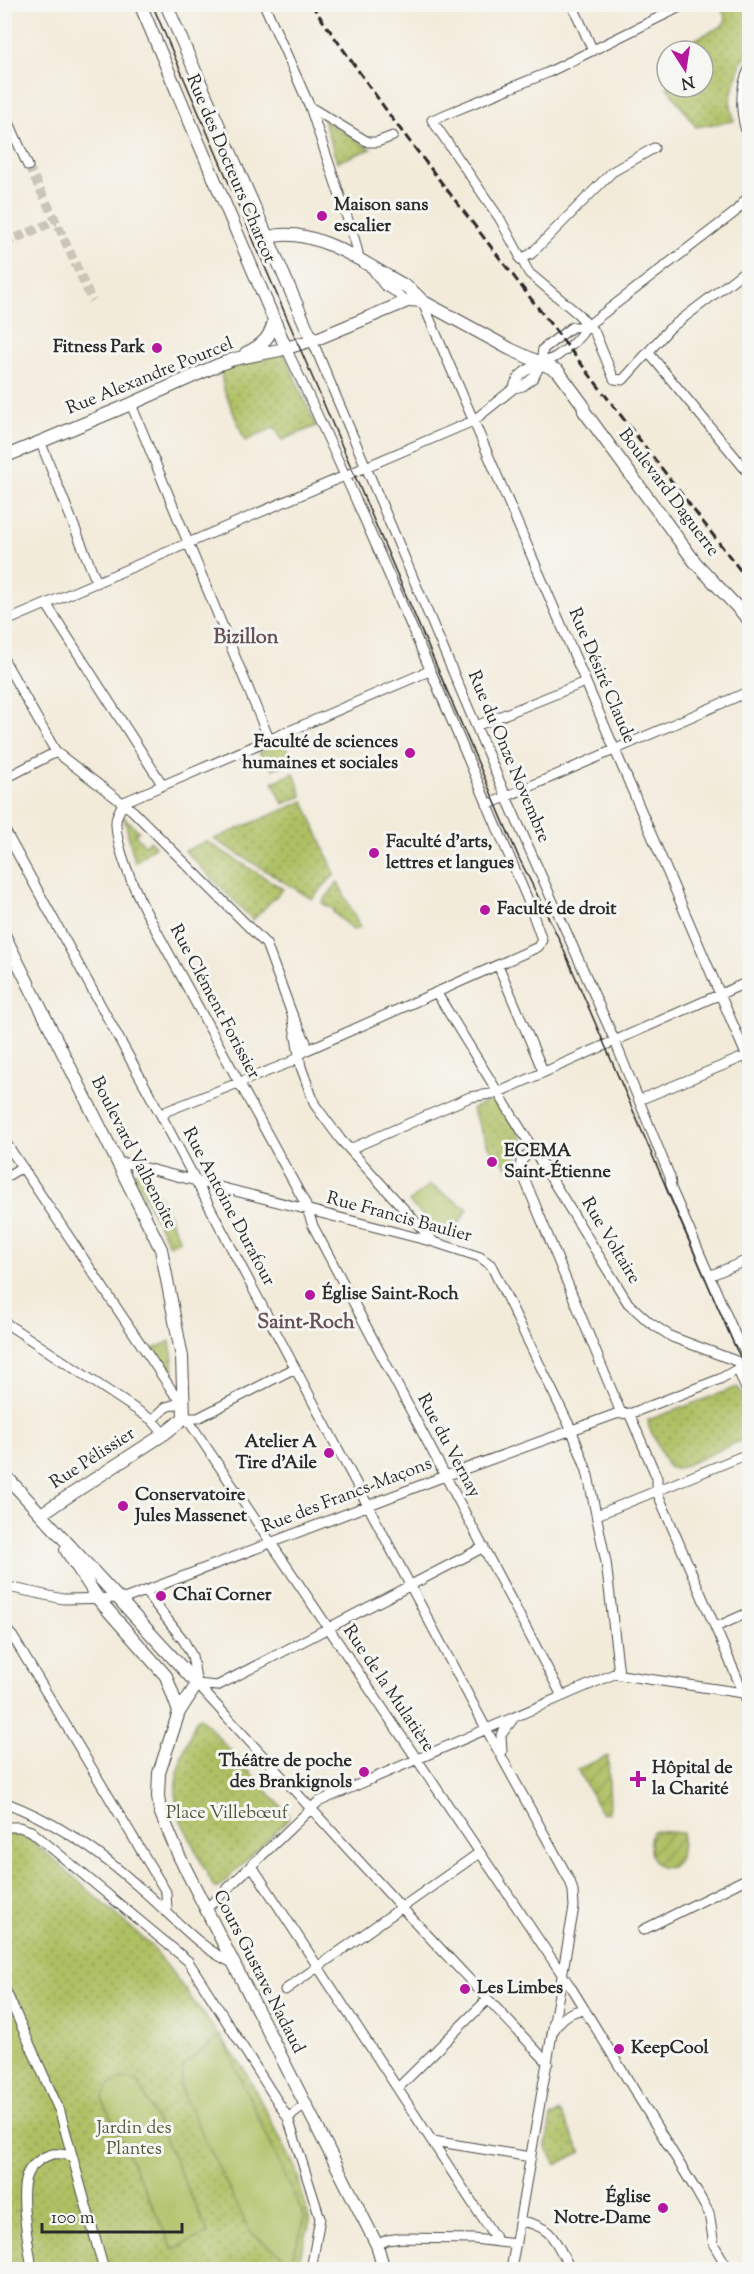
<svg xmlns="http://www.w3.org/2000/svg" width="754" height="2274" font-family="'Sorts Mill Goudy',serif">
<defs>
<pattern id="grass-dots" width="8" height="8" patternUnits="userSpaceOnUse" patternTransform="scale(1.5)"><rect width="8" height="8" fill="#aec063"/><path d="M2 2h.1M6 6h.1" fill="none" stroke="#8e9c52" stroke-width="1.8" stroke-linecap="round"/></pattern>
<pattern id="garden-furrows" width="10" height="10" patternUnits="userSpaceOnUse" patternTransform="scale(1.5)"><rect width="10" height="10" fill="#aec063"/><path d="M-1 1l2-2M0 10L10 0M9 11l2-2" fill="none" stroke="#8e9c52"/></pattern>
</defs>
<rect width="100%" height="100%" fill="#f6f6f2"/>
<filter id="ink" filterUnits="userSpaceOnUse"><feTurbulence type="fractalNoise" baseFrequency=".0167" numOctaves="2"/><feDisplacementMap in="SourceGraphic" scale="12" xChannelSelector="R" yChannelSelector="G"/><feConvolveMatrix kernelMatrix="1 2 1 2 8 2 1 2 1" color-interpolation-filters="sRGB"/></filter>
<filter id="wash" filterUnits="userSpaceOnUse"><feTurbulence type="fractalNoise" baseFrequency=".008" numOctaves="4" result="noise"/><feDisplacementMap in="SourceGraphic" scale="24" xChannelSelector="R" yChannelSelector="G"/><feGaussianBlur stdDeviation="1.35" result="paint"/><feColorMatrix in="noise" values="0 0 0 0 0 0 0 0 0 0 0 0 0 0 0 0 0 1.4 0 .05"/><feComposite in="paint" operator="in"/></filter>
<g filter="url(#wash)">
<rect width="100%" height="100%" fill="#f3ebda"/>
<path fill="url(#grass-dots)" stroke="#6c7647" stroke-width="1.5" d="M720 5H749V54L741 62 730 100 734 121 696 127 667 87H703V51H672L722 26 726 19Z
M323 119 371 149 337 162Z
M284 353 316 426 282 440 275 427 245 441 223 387 221 371Z
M284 741 292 761 272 769 269 763 265 764 259 752Z
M294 773 302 796 283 804 273 782Z
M304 801 335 874 312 899 214 839Z
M124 817 139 831 135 835 145 845 150 841 155 846 135 863Z
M206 841 283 889 253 920 185 851Z
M338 882 360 927 353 930 333 912 335 910 322 903Z
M494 1100 511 1121 527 1148 518 1156 516 1167 509 1169 488 1146 472 1109 483 1103Z
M131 1171 148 1174 180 1240 169 1245Z
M170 1341 173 1360 174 1385 151 1350Z
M737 1387C751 1399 750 1420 749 1437L677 1469 668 1467 649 1427 648 1420Z
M200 1717 288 1814V1820L218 1888H214L176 1810V1782L182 1755 196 1720Z
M4 1834H21L34 1842 153 1947 244 2069 295 2167 310 2222 298 2264 294 2269 5 2270Z
M560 2112 581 2152 556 2165 546 2146 551 2117Z"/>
<path fill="url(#garden-furrows)" stroke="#6c7647" stroke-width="1.5" d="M608 1756 610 1807 608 1813 602 1814 577 1769Z
M652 1831 683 1833 680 1858 672 1867 662 1868C648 1861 648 1844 652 1831Z"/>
<path fill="#aec063" stroke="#6c7647" stroke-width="1.5" d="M430 1185 468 1209 448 1240 409 1202Z
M221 2036 305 2219 291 2261 250 2232 180 2088 184 2066Z
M125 2078 139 2083 208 2233 173 2249 102 2099 110 2084Z"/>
</g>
<g filter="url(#ink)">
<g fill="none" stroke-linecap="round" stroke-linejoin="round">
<path stroke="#cbc5b7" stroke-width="9" stroke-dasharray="9 4.5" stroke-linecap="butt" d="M28 166 56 221 92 301
M4 243 56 221"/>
<g stroke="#494845" stroke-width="11">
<path id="minor" d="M264 4 310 107 355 241 358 253 357 258
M572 4 593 51
M686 4 547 73 432 120 500 219 529 273 578 314 595 333 614 379 623 380 669 329 750 267
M750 67C737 93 741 118 750 145
M310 107 368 142H377L393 136
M4 111 28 166
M520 259 531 254 612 172 654 148
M373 270 384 285 396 292 404 301
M422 301 750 1064
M312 340 504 792 614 1039 670 1177 671 1188 737 1339 745 1351 744 1364
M648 352 750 475
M514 388C518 367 541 366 557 356 569 348 580 338 587 326L734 213 750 195
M131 404 269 739
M40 441 97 583
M47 605 162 784
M4 622 473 421 514 388 523 386 534 377 541 363 543 349 572 327 587 326
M4 660 56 752 133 811 266 944 292 1014
M429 671 124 802C120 809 115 817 116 825 117 849 133 886 144 908L305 1203 313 1226 562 1696
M476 726 585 682
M4 779 56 752
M487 805 750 691
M4 829 162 1117 490 1736 570 1881 573 1891 574 1907 511 2270
M498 965 543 1071
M436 992 628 1303 649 1322 672 1337 744 1364
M305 1051 306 1042 292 1014 301 1067 315 1105 341 1140 434 1242
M639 1100 746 1056
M162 1117 167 1111 291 1062 305 1051 538 947 542 940 527 898C449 714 372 529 286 348
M4 1140 173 1392 183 1402 166 1407 152 1420
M534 1148 521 1161 520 1168 621 1413
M350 1149 470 1097 497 1093 750 981
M119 1166 120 1164 126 1163 434 1242 480 1257 491 1265 572 1431 587 1471 606 1562 619 1674
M4 1178 17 1170 24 1169
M709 1276 750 1259
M4 1322 152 1420 164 1434
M738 1370 750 1399
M629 1413 657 1478V1492L750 1708
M184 1418H198L295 1368
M188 1420 570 1986 697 2192 709 2213 714 2245 729 2270
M597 1515 750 1453
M4 1586 63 1599 127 1598 437 1479 616 1414 632 1413 720 1379 748 1363
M145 1591 184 1641 192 1656 197 1684
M4 1627 13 1637 166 1892 167 1911
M716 1627 750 1612
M4 1646 13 1637
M197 1684 402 1908 548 2063
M197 1684 217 1686 484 1547
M502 1752 501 1735 513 1719
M4 1802C55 1821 100 1852 140 1888 169 1912 199 1949 233 1963
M4 1827H19L31 1831 188 1961 218 2008 288 2118 320 2218 311 2270
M252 1866 498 2242
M206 1909 318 1802 614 1674 750 1694
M643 1930 750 1877
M4 1987 60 2112 104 2270
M285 1990 479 1853
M554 2030C560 2019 572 2009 585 2010
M398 2088 487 2000
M288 2118 305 2105
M433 2141 531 2157
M520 2221C554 2226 555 2242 571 2270
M377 2245 387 2240 402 2238 474 2239 516 2244
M32 2270C29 2246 19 2197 26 2177 29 2166 43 2156 53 2154 59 2153 66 2155 72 2156"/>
</g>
<g stroke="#494845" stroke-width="14">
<path id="major" d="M140 4 286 348
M166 4 312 340
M267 238C304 225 353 255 384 274 398 282 412 288 422 301
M246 353C262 346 271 337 274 320
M4 457 131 404 218 365 234 359 280 350 319 338 410 300 422 301 510 349 558 371 583 405 584 411 695 562 750 621
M4 935 161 1249 182 1357 184 1418 164 1434 41 1514
M4 1474 197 1684 179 1712 159 1773 158 1796 160 1811 179 1856 377 2245 384 2270
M66 1550 99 1600 166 1676 179 1712"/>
</g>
<use href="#minor" stroke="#fff" stroke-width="9"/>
<use href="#major" stroke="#fff" stroke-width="12"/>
<path stroke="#2b2b2b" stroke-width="1.5" d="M152 4 519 858 559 939 736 1349 750 1374"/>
<path stroke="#2b2b2b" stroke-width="3" stroke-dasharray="9 4.5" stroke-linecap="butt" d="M311 4 394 121 750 583"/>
</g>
</g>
<g fill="#b5179e" stroke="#f6f6f2" stroke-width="2">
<circle cx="322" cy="216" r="6"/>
<circle cx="157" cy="348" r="6"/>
<circle cx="410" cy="753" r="6"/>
<circle cx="374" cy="853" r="6"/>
<circle cx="485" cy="910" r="6"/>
<circle cx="492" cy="1162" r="6"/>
<circle cx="310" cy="1295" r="6"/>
<circle cx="329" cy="1453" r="6"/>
<circle cx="123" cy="1506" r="6"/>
<circle cx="161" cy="1596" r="6"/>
<circle cx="364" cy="1772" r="6"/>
<path d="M635 1770h6v6h6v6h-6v6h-6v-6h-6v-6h6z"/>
<circle cx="465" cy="1989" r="6"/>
<circle cx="619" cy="2049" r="6"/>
<circle cx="663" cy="2208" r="6"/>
</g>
<g text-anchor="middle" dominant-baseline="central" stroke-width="6" stroke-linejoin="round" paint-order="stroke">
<g font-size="18" fill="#2b2b2b" stroke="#f6f6f2">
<text transform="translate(230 169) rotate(67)">Rue des Docteurs Charcot</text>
<text transform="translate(150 377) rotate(-22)">Rue Alexandre Pourcel</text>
<text transform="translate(668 493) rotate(53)">Boulevard Daguerre</text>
<text transform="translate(601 676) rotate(67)">Rue Désiré Claude</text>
<text transform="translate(508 757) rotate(67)">Rue du Onze Novembre</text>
<text transform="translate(214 1002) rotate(62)">Rue Clément Forissier</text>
<text transform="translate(133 1153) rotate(63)">Boulevard Valbenoîte</text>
<text transform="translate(228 1207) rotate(62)">Rue Antoine Durafour</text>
<text transform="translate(399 1218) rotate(15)">Rue Francis Baulier</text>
<text transform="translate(610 1241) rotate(59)">Rue Voltaire</text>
<text transform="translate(448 1446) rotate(62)">Rue du Vernay</text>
<text transform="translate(93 1459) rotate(-33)">Rue Pélissier</text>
<text transform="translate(347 1496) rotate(-21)">Rue des Francs-Maçons</text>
<text transform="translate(388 1689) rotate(56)">Rue de la Mulatière</text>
<text transform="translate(258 1972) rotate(63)">Cours Gustave Nadaud</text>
</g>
<g font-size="18" font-weight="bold" fill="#2b2b2b" stroke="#f6f6f2" text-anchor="start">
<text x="334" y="206">Maison sans<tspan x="334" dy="21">escalier</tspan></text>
<text x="145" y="348" text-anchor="end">Fitness Park</text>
<text x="398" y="743" text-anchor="end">Faculté de sciences<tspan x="398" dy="21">humaines et sociales</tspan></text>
<text x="386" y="843">Faculté d'arts,<tspan x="386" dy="21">lettres et langues</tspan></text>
<text x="497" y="910">Faculté de droit</text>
<text x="504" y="1152">ECEMA<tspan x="504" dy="21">Saint-Étienne</tspan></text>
<text x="322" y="1295">Église Saint-Roch</text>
<text x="317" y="1443" text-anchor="end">Atelier A<tspan x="317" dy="21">Tire d'Aile</tspan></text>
<text x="135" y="1496">Conservatoire<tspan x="135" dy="21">Jules Massenet</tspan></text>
<text x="173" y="1596">Chaï Corner</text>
<text x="352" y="1762" text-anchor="end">Théâtre de poche<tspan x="352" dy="21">des Brankignols</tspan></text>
<text x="652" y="1769">Hôpital de<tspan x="652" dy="21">la Charité</tspan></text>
<text x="477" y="1989">Les Limbes</text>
<text x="631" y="2049">KeepCool</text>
<text x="651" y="2198" text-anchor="end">Église<tspan x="651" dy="21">Notre-Dame</tspan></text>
</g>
<g font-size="18" fill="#52583c" stroke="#f6f6f2">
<text x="227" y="1814">Place Villebœuf</text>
<text x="134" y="2129">Jardin des<tspan x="134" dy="21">Plantes</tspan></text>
</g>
<g font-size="20" font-weight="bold" fill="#665159" stroke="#f6f6f2">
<text x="246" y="638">Bizillon</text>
<text x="306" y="1323">Saint-Roch</text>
</g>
</g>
<rect width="754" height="2274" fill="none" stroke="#f6f6f2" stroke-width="24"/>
<g transform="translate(685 69) rotate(168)"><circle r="28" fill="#f6f6f2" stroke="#a5a5a2" stroke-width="1.5"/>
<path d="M0-4.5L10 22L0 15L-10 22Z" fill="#b5179e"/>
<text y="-9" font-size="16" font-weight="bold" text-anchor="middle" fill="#2b2b2b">N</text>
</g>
<path d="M42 2223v9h140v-9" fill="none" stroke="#2b2b2b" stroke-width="3"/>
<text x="51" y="2223" font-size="18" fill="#2b2b2b" stroke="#f6f6f2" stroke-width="4.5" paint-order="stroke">100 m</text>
</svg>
